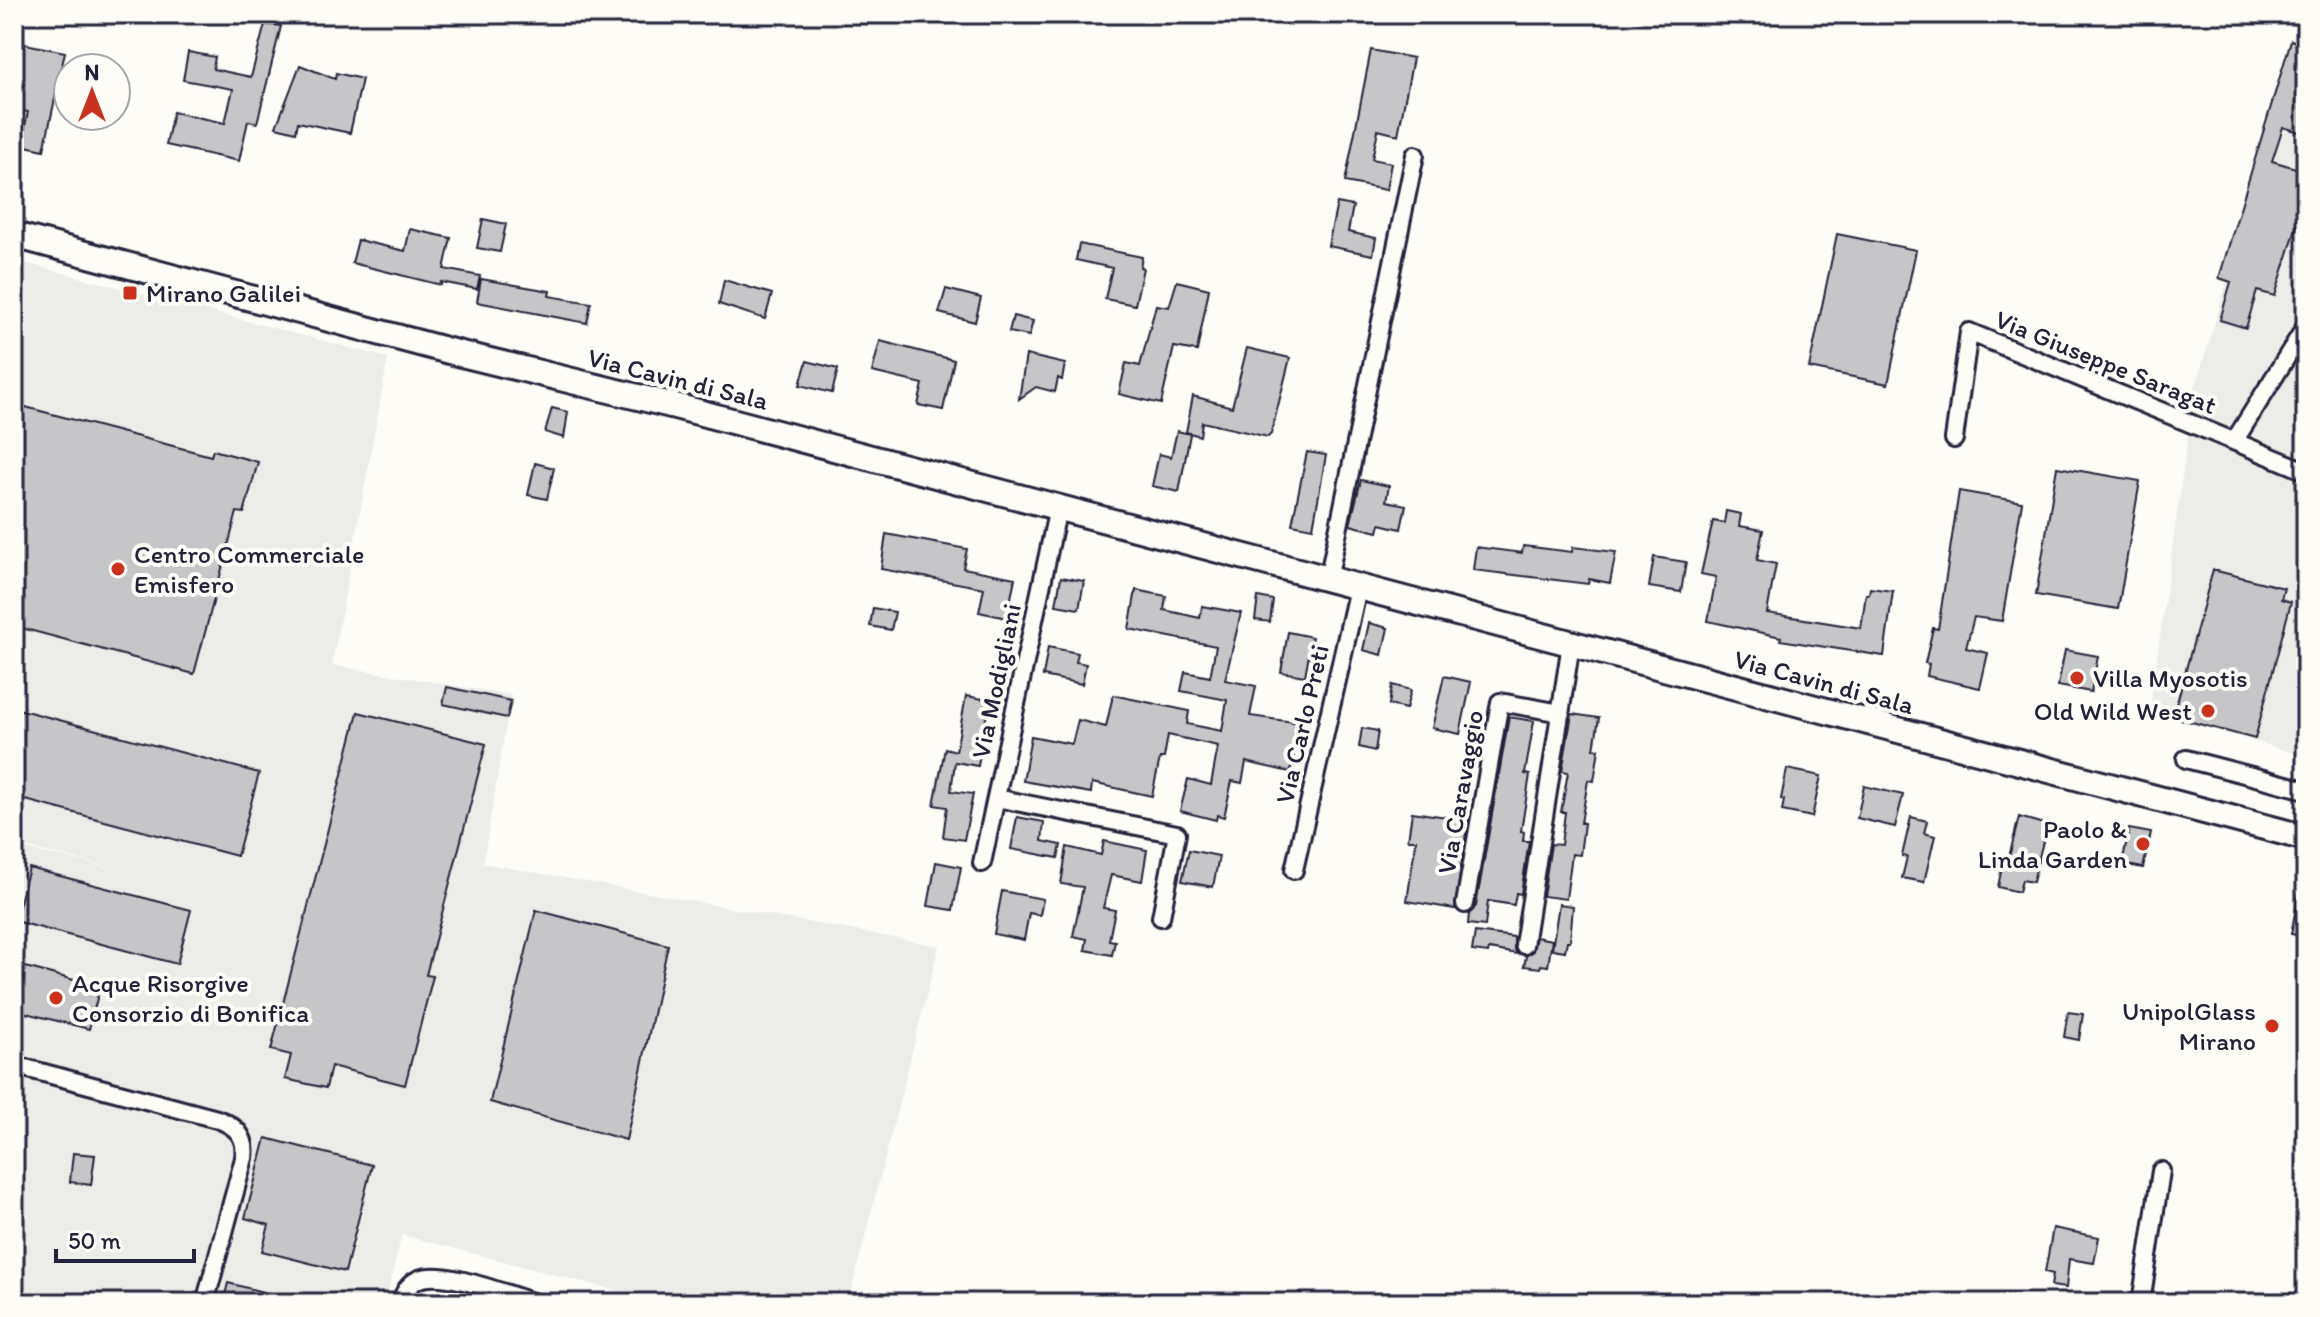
<svg xmlns="http://www.w3.org/2000/svg" width="2320" height="1317" font-family="Itim,sans-serif">
<rect width="100%" height="100%" fill="#fdfcf7"/>
<filter id="ink" filterUnits="userSpaceOnUse"><feTurbulence type="fractalNoise" baseFrequency=".0125" numOctaves="2"/><feDisplacementMap in="SourceGraphic" scale="16" xChannelSelector="R" yChannelSelector="G"/><feConvolveMatrix kernelMatrix="1 2 1 2 8 2 1 2 1" color-interpolation-filters="sRGB"/></filter>
<g filter="url(#ink)">
<path fill="#ecece9" d="M2301 41 2306 43V757L2150 708 2194 391Z
M14 260 388 358 332 665 511 695 483 863 939 946 848 1303H664L402 1235 385 1303H14V846L132 873 14 844Z"/>
<path fill="#c6c6c8" stroke="#22223b" stroke-width="2" d="M265 24 281 26 257 123 248 121 239 161 166 145 173 112 225 123 233 89 183 80 188 52 215 57 213 69 251 77Z
M2291 40 2306 45V134L2283 127 2272 161 2306 171V196L2275 296 2257 291 2246 328 2220 320 2231 282 2219 278Z
M25 44 65 52 44 150 21 145 28 112 14 109V82L17 83Z
M1371 50 1413 58 1398 135 1378 130 1372 159 1391 163 1386 190 1345 182Z
M300 65 335 79 336 73 362 79 350 133 298 122 296 132 276 127Z
M1337 203 1353 206 1348 232 1376 238 1373 255 1328 246Z
M483 219 506 224 500 252 477 248Z
M410 229 451 238 444 269 480 276 477 289 441 282V285L352 263 358 240 405 251Z
M1837 234 1916 250 1888 384 1809 368Z
M1079 244 1142 257 1140 267 1143 268 1135 305 1105 299 1112 268 1076 260Z
M481 279 550 291 549 296 591 303 587 323 477 302Z
M724 280 772 294 765 319 719 304Z
M1177 281 1209 289 1197 351 1174 347 1161 404 1119 394 1126 363 1140 366 1156 305 1169 307Z
M946 289 981 298 975 322 939 313Z
M1013 316 1033 321 1029 336 1009 332Z
M880 341 954 360 943 410 918 405 923 384 872 372Z
M1247 348 1290 358 1271 434 1268 437 1202 422 1200 436 1186 432 1193 396 1232 407Z
M1026 355 1065 364 1062 380 1058 378 1055 392 1036 387 1019 399Z
M807 361 838 369 832 393 800 385Z
M14 404 211 456 213 450 258 462 244 513 237 512 194 674 14 626Z
M552 408 568 412 564 438 545 432Z
M1177 431 1190 434 1179 492 1152 486 1159 454 1171 457Z
M1307 452 1326 455 1313 528 1292 524Z
M535 463 554 468 547 499 528 495Z
M2057 467 2140 481 2118 609 2036 595Z
M1361 480 1389 486 1386 501 1406 505 1401 529 1380 524 1378 532 1350 525Z
M1959 491 2022 502 2002 621 1974 617 1966 648 1988 653 1980 688 1927 676 1929 664 1925 663 1933 628 1938 629Z
M1726 511 1741 514 1739 526 1763 530 1757 560 1776 564 1767 613 1861 628 1866 594H1869L1870 588 1893 591 1884 656 1780 640 1781 637 1708 621 1716 577 1701 574 1713 521 1724 523Z
M886 534 967 549 963 568 1015 578 1007 618 979 612 984 588 881 569Z
M1523 546 1572 552 1573 547 1616 552 1610 583 1589 579 1588 584 1473 570 1476 547 1522 553Z
M1654 557 1686 562 1681 592 1649 587Z
M2213 570 2284 588 2281 599 2291 602 2255 739 2173 717Z
M1061 577 1084 581 1079 609 1056 605Z
M1136 590 1166 596 1164 610 1200 618 1202 606 1241 613 1225 680 1256 686 1250 716 1301 723 1290 772 1246 762 1242 783 1232 781 1224 817 1217 815 1216 820 1180 811 1188 779 1211 785 1218 746 1168 735 1164 758H1160L1152 796 1092 783 1091 793 1023 781 1031 736 1072 744 1078 720 1106 727 1113 695 1189 711 1187 724 1222 731 1227 700 1181 691 1185 672 1210 677 1216 646 1129 629Z
M1258 597 1273 600 1270 622 1255 620Z
M873 608 895 612 891 630 870 626Z
M1369 623 1388 628 1382 655 1363 650Z
M1288 632 1312 637 1305 676 1281 672Z
M1048 647 1078 653 1076 662 1086 664 1082 684 1043 676Z
M2065 650 2098 656 2091 692 2058 686Z
M1444 676 1471 682 1460 734 1432 728Z
M1392 685 1411 690 1406 709 1389 705Z
M447 687 511 701 507 718 443 704Z
M966 696 989 700 978 766 955 762 951 791 973 794 964 840 943 837 947 807 934 805 945 748 956 751Z
M14 708 259 773 237 856 14 797Z
M358 712 486 744 426 975 433 976 405 1085 331 1066 326 1088 285 1079 291 1055 271 1050Z
M1572 714 1599 718 1594 749H1599L1594 781 1588 780 1581 823H1584L1580 855 1572 854 1566 899 1543 896 1551 844 1561 845 1565 812H1561L1568 772 1562 771Z
M1509 717 1534 721 1525 774 1530 775 1521 831 1524 832 1523 841H1529L1521 894 1516 893 1514 905 1488 901 1485 926 1468 924 1469 914 1476 906Z
M1362 728 1378 731 1375 751 1359 747Z
M1787 769 1821 776 1812 817 1782 811 1784 800 1781 799Z
M1864 786 1903 795 1895 827 1857 818Z
M1412 812 1468 820 1455 909 1407 901 1416 840H1408Z
M1017 817 1044 822 1042 841 1061 845 1058 858 1011 849Z
M1911 817 1927 821 1924 833 1935 836 1924 882 1902 878 1907 857 1902 856Z
M2019 817 2047 825 2033 882 2022 880 2019 892 1998 887 2004 856 2009 857Z
M2129 829 2151 833 2143 868 2122 864Z
M1104 841 1147 850 1142 881 1111 875 1103 908 1115 910 1109 940 1115 941 1112 955 1085 950 1087 939 1073 936 1083 887 1061 884 1067 847 1101 855Z
M1189 850 1219 856 1213 887 1182 881Z
M936 862 961 867 953 910 928 906Z
M29 868 191 910 177 964 15 921Z
M1002 891 1043 899 1040 915 1029 913 1024 940 994 934Z
M2299 892 2306 893V937L2291 934Z
M1559 904 1573 906 1570 941H1567L1565 951 1552 949Z
M536 910 668 945 626 1140 490 1102Z
M1475 932 1514 937V948L1517 954 1489 949 1488 953 1472 951Z
M1536 937 1552 940 1548 966 1541 965 1540 968 1524 966 1526 956 1533 951Z
M18 965 100 987 89 1029 14 1010V978Z
M2068 1012 2083 1014 2079 1040 2064 1037Z
M266 1138 372 1165 345 1272 262 1251 269 1225 245 1218Z
M73 1153 95 1155 91 1185 70 1182Z
M2053 1228 2099 1237 2094 1263 2069 1259 2066 1288 2051 1286 2053 1274 2045 1272Z
M228 1283 286 1298V1303H223Z"/>
<g fill="none" stroke-linecap="round" stroke-linejoin="round">
<g stroke="#22223b" stroke-width="22">
<path id="street" d="M1954 439 1969 332 2306 471
M2235 440 2306 326
M1328 580 1415 155
M2186 759 2306 790
M996 798 1177 834 1161 917
M982 863 1058 508
M1294 870 1358 588
M1465 904 1500 702 1561 713
M1524 945 1571 644
M14 1065 217 1119C237 1126 247 1137 244 1158L205 1303
M400 1303C404 1293 408 1284 419 1279 445 1269 508 1295 535 1303
M2141 1303 2161 1171"/>
</g>
<g stroke="#22223b" stroke-width="30">
<path id="secondary" d="M14 235 449 351 675 406 2306 838"/>
</g>
<use href="#street" stroke="#fdfcf7" stroke-width="16"/>
<use href="#secondary" stroke="#fdfcf7" stroke-width="24"/>
</g>
</g>
<g fill="#c8321e" stroke="#fdfcf7" stroke-width="3">
<rect x="122" y="285" width="16" height="16" rx="4"/>
<circle cx="118" cy="569" r="8"/>
<circle cx="2077" cy="678" r="8"/>
<circle cx="2208" cy="711" r="8"/>
<circle cx="2143" cy="844" r="8"/>
<circle cx="56" cy="998" r="8"/>
<circle cx="2272" cy="1026" r="8"/>
</g>
<g text-anchor="middle" dominant-baseline="central" stroke-width="8" stroke-linejoin="round" paint-order="stroke">
<g font-size="26" fill="#22223b" stroke="#fdfcf7" text-anchor="start">
<text x="146" y="293">Mirano Galilei</text>
<text x="134" y="554">Centro Commerciale<tspan x="134" dy="30">Emisfero</tspan></text>
<text x="2093" y="678">Villa Myosotis</text>
<text x="2192" y="711" text-anchor="end">Old Wild West</text>
<text x="2127" y="829" text-anchor="end">Paolo &amp;<tspan x="2127" dy="30">Linda Garden</tspan></text>
<text x="72" y="983">Acque Risorgive<tspan x="72" dy="30">Consorzio di Bonifica</tspan></text>
<text x="2256" y="1011" text-anchor="end">UnipolGlass<tspan x="2256" dy="30">Mirano</tspan></text>
</g>
<g font-size="26" fill="#22223b" stroke="#fdfcf7">
<text transform="translate(2106 362) rotate(22)">Via Giuseppe Saragat</text>
<text transform="translate(678 379) rotate(14)">Via Cavin di Sala</text>
<text transform="translate(996 681) rotate(-78)">Via Modigliani</text>
<text transform="translate(1824 682) rotate(15)">Via Cavin di Sala</text>
<text transform="translate(1302 724) rotate(-77)">Via Carlo Preti</text>
<text transform="translate(1460 792) rotate(-80)">Via Caravaggio</text>
</g>
</g>
<rect width="2320" height="1317" fill="none" stroke="#fdfcf7" stroke-width="48"/>
<rect x="24" y="24" width="2272" height="1269" fill="none" stroke="#22223b" stroke-width="3" filter="url(#ink)"/>
<g transform="translate(92 92)"><circle r="38" fill="#fdfcf7" stroke="#a5a5ac" stroke-width="2"/>
<path d="M0-6L14 30L0 20L-14 30Z" fill="#c8321e"/>
<text y="-12" font-size="22" font-weight="bold" text-anchor="middle" fill="#22223b">N</text>
</g>
<path d="M56 1249v12h138v-12" fill="none" stroke="#22223b" stroke-width="4"/>
<text x="68" y="1249" font-size="24" fill="#22223b" stroke="#fdfcf7" stroke-width="6" paint-order="stroke">50 m</text>
</svg>
